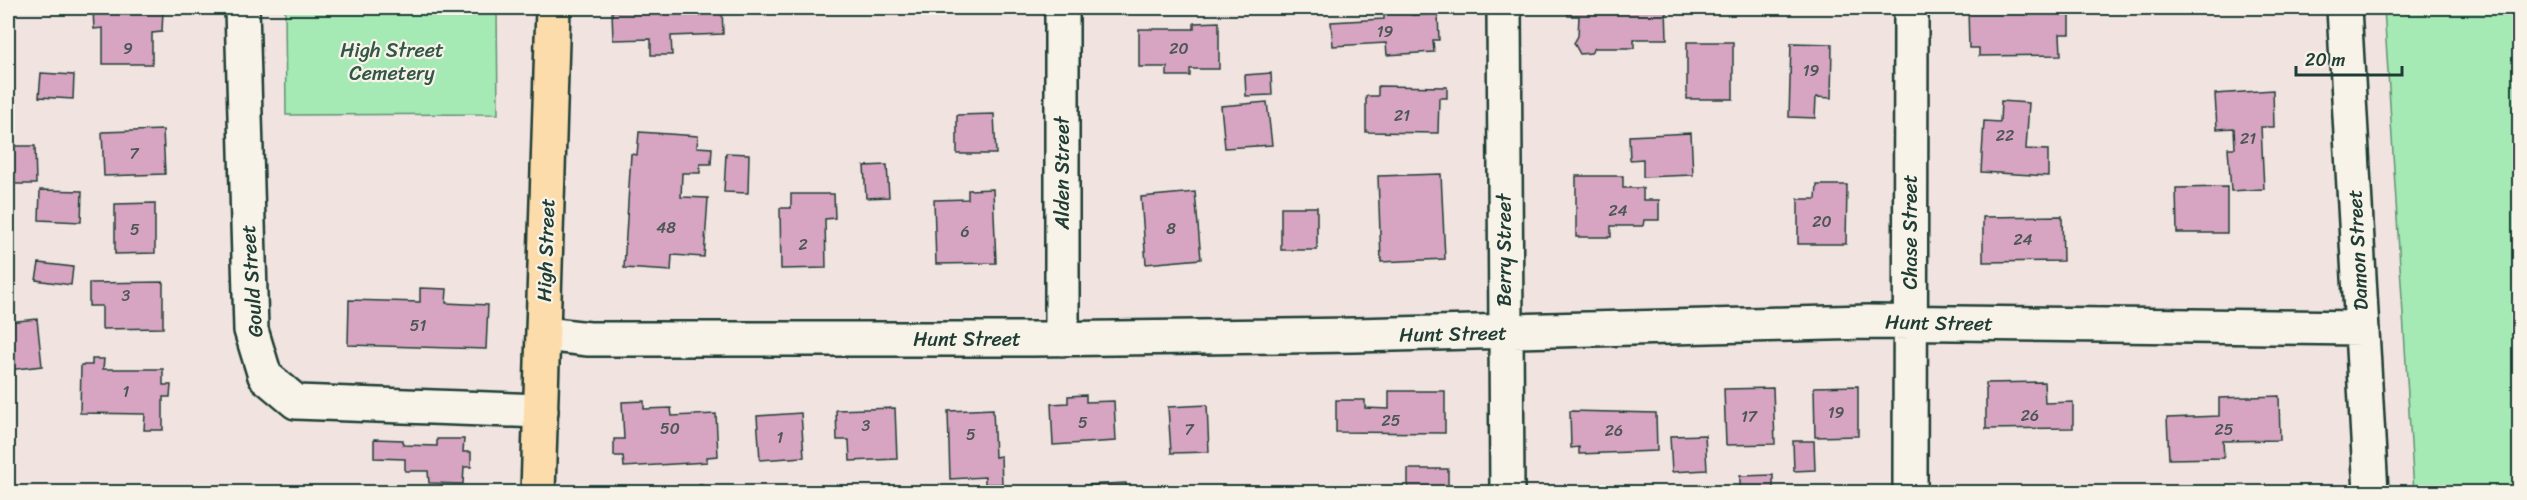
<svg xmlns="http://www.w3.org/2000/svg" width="2527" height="500" font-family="Sriracha,sans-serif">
<rect width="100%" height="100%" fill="#f1e3e0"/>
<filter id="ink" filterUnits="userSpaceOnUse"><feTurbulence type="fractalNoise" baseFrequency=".0167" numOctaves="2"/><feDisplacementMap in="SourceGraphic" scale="12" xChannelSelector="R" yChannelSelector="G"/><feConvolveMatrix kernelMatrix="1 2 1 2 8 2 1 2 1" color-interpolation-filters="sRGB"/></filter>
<g filter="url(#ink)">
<path fill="#a5e9b4" stroke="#629374" stroke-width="1.5" d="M285 8H497L498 114 286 115Z
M2384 8H2519V492H2414Z"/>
<path fill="#d7a5c1" stroke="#1f3d34" stroke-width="1.5" d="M722 8 723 34 671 36 672 55H651V39L613 40 612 11Z
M1384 8H1412V15L1438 14 1439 40H1433L1434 52 1387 55 1386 43 1333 46 1331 22 1384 19Z
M1568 8H1666L1667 39H1634V48H1595L1591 53 1580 54 1574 43 1578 36 1579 16H1568Z
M1968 8H2070V34H2060L2061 55 1979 56V48H1969Z
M93 10H163L162 32 152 33V64H103V28L94 29Z
M1219 22V69H1190V76H1167V67H1139V29H1194V23Z
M1687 42H1733V99H1687Z
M1791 43 1832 44 1831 98 1816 97 1815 118 1789 117Z
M41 73 74 75 73 99 39 97Z
M1271 73 1272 95 1246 96 1245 75Z
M1378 86 1447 87V98H1439L1438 133 1366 132V96H1378Z
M2273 90 2274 127H2261L2264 189 2231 191 2228 148H2235L2234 128 2217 129 2215 94Z
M2001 101 2029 103 2026 149 2048 150V176L1981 172 1984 121 2000 122Z
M1267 102 1272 145 1225 148 1221 106Z
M994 114 996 154H957V115Z
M163 130 165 174 104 176 102 132Z
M639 132 698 136 697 147 712 148 711 164H700V173H682L681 197 708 198 704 257 672 255 671 271 624 268 631 154 637 155Z
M1691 133 1693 175 1643 177V159L1630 160 1629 136Z
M8 146H35L36 184H8Z
M726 153 749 154 748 193 724 192Z
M887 165 889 197 866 198 864 166Z
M1441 174 1445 259 1381 262 1378 176Z
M1576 176H1623V188H1643V200H1659V220H1644L1643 226H1611V237H1576Z
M1817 185H1847L1846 244H1798V199H1816Z
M2227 187V233H2177L2176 188Z
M993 189 996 263 936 264 934 200 968 199V190Z
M40 190 82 191 81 222 39 220Z
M1195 192 1201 259 1146 264 1141 197Z
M791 194H834L835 218 825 219 826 268 781 269 780 208H791Z
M155 203V253L115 254V204Z
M1281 207H1317V250H1281Z
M2062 216 2063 261 1983 262V217Z
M12 263 13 287H8V264Z
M39 263 73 267 71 285 36 280Z
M163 282V328L102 329V306H89V283Z
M420 288 447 289 446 303 488 305 486 349 348 345 349 300 420 302Z
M37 319 42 366 8 370V322Z
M92 359H104L103 369H163V385H171L170 397H163V430H144L145 414 80 413 81 365H92Z
M2044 382 2045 403 2073 402V428L1986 429V383Z
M1858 386V436L1815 437 1814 387Z
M1773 388 1775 444 1726 445 1724 389Z
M1389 391H1445V433L1336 432V400H1365V408L1389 409Z
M1086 395V402L1114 401 1116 441 1053 445 1051 404 1068 403V396Z
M2279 396 2280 440 2223 441 2224 458 2169 459 2167 418 2219 416V398Z
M644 401V409L671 408 672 416 716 414 718 456 707 457V462L624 467 623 456H614V439H624L622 402Z
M1207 405 1209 452 1171 453 1168 407Z
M895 408 897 459 850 461 849 440H837L836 410Z
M993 409 995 457 1001 456 1002 484H985V477L950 479 948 411Z
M1570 411 1656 413 1657 451 1579 454V447L1571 448Z
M801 413 804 457 760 460 757 416Z
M1705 435 1707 470 1672 472 1670 436Z
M374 439 403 440V445L437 446V439H464L463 452H471V467H464L463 484 429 483 428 471H405V459L374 458Z
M1793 441H1814L1815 470 1794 471Z
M1408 469H1448V492H1408Z
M1773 475V492H1740V476Z
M1126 483 1127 492H1085V485Z
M700 484 714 492H694Z
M1577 488 1625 489V492H1577Z
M1973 490H2046V492H1973Z"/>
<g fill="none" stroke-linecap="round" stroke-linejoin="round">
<g stroke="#1f3d34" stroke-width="38">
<path id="minor" d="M242 8 251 330 265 376 296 402 541 411
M1504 8 1507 492
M2344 8 2371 492
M544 334 589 339H1033L1354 335 1868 322 2362 328
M1062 339V8
M1910 492 1911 8"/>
</g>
<g stroke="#1f3d34" stroke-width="38">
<path id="major" d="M538 492 553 8"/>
</g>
<use href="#minor" stroke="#f7f3e8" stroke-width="33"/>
<use href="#major" stroke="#fddcac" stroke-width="33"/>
</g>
</g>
<g text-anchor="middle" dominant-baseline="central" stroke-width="4.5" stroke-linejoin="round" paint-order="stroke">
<g font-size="16" fill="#4d5757">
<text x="1385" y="31">19</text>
<text x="128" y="48">9</text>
<text x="1179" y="48">20</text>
<text x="1811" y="70">19</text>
<text x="1402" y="115">21</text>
<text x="2005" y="135">22</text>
<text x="2248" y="138">21</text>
<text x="134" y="153">7</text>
<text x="1618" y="210">24</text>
<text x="1822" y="221">20</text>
<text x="666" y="227">48</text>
<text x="1171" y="228">8</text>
<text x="135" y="229">5</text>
<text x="965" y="231">6</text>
<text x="2023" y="239">24</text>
<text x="803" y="244">2</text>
<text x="126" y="295">3</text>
<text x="418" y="325">51</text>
<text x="126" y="391">1</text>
<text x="1836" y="412">19</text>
<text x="2030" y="415">26</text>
<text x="1749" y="416">17</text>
<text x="1391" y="420">25</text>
<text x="1083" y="422">5</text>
<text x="866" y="425">3</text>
<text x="670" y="428">50</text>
<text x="1189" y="429">7</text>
<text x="2224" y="429">25</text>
<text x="1614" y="430">26</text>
<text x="971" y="434">5</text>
<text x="780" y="437">1</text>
</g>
<g font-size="20" fill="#335747" stroke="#f7f3e8">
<text x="392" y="50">High Street<tspan x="392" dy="23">Cemetery</tspan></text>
</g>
<g font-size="20" fill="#1f3d34" stroke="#f7f3e8">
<text transform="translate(1062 173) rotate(-90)">Alden Street</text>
<text transform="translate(1910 232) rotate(-90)">Chase Street</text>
<text transform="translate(546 250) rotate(-88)">High Street</text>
<text transform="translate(1504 250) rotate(-90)">Berry Street</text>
<text transform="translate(2358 250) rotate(-93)">Damon Street</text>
<text transform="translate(252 281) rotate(-94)">Gould Street</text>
<text transform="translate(1939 323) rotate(1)">Hunt Street</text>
<text transform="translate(1453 334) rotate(-1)">Hunt Street</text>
<text x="967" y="339">Hunt Street</text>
</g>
</g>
<rect width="2527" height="500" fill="none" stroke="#f7f3e8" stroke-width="30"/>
<rect x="15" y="15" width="2497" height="470" fill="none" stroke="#1f3d34" stroke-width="2" filter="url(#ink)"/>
<path d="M2296 66v9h106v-9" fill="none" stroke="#1f3d34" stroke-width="3"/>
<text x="2305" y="66" font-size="18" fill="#1f3d34" stroke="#f7f3e8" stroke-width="4.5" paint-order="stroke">20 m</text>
</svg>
